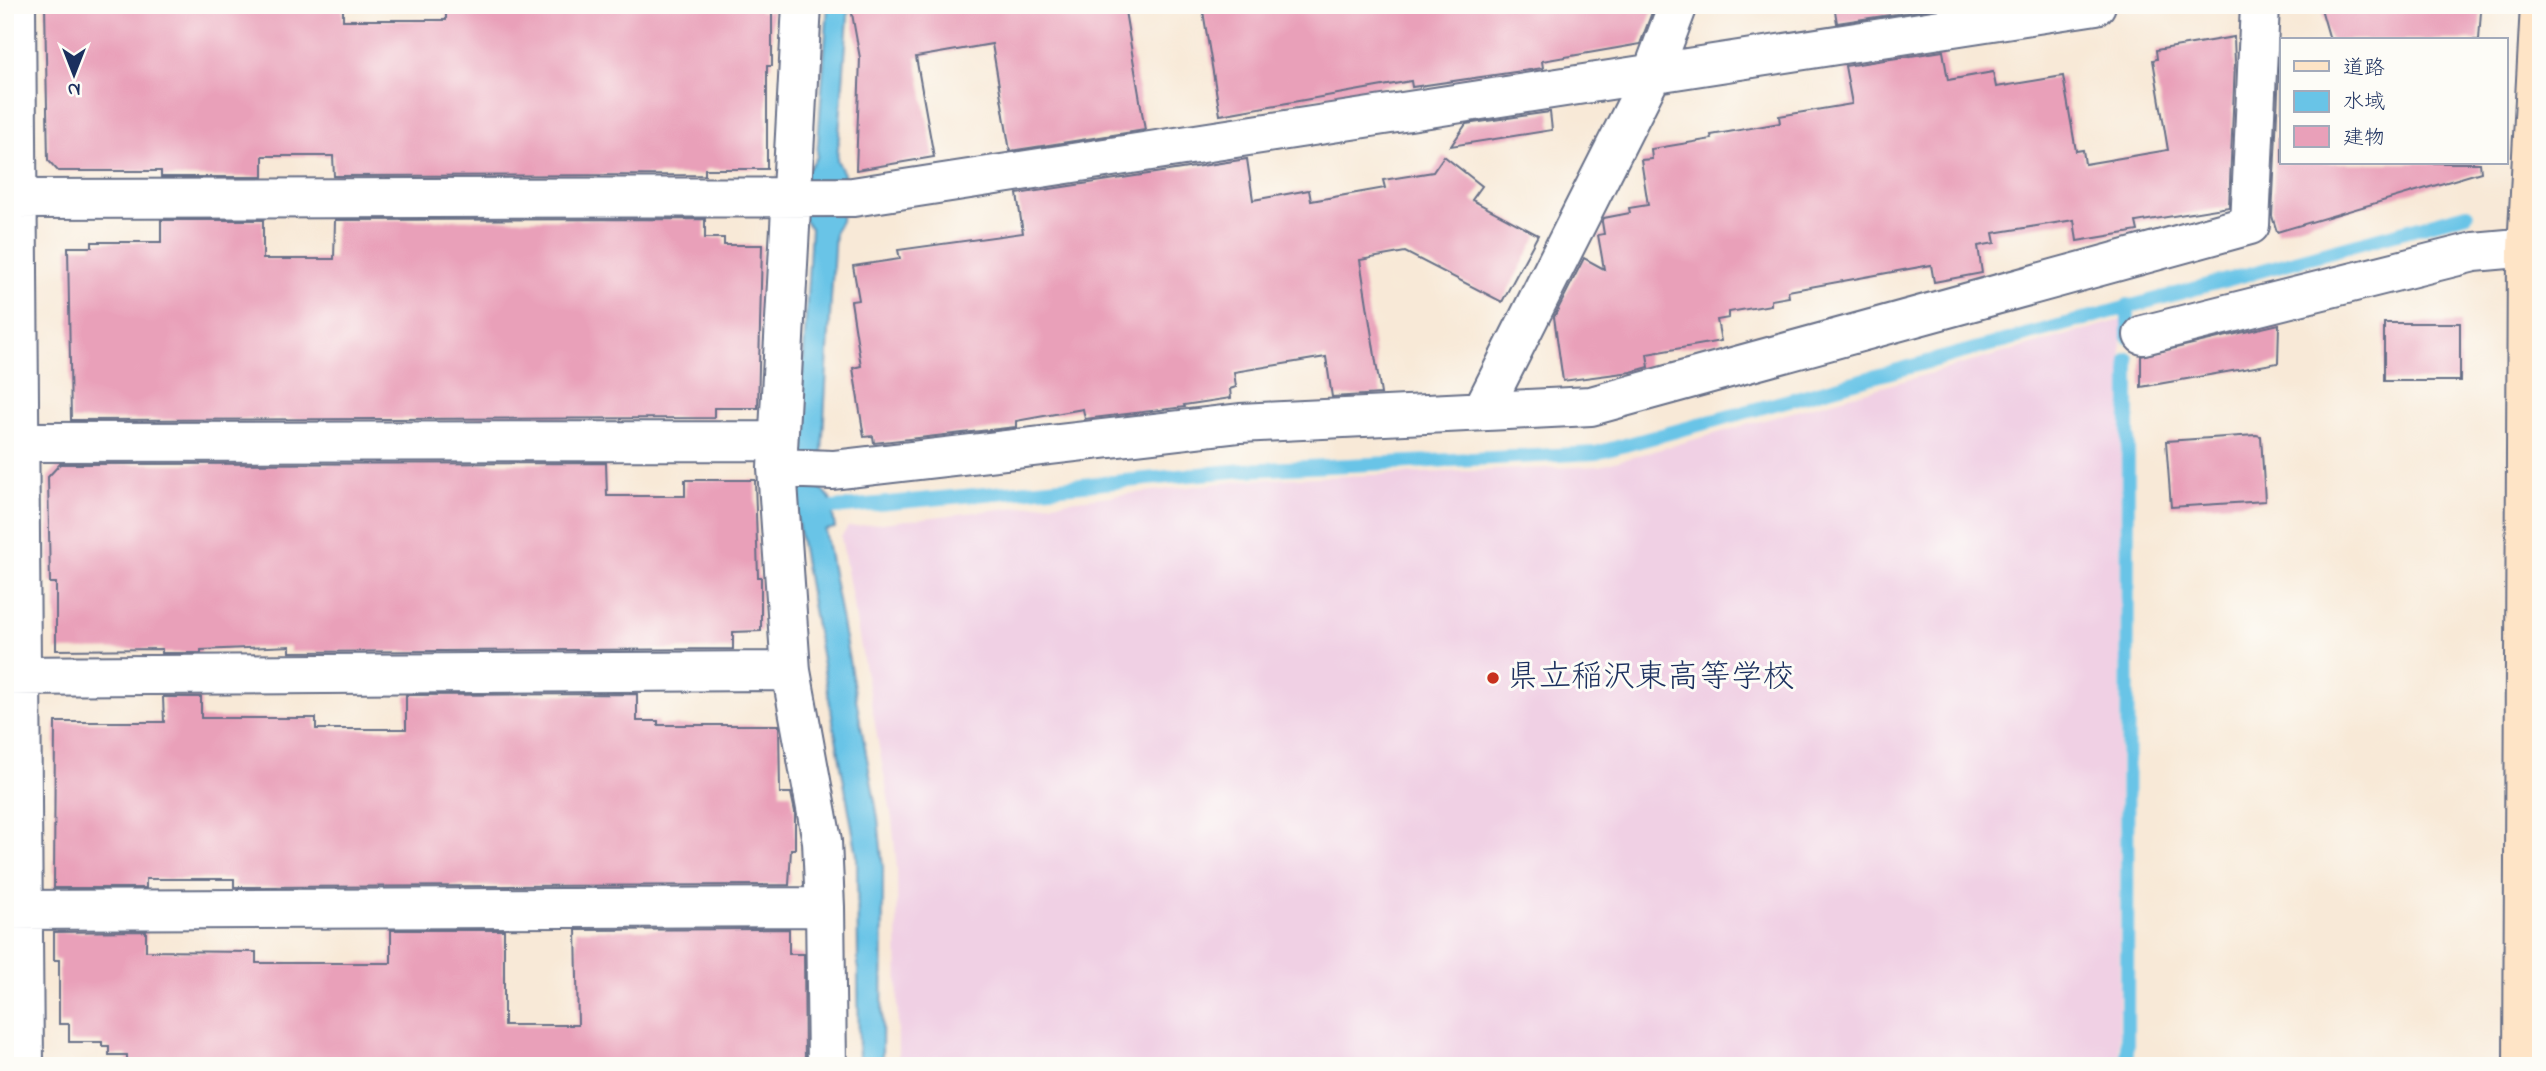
<svg xmlns="http://www.w3.org/2000/svg" width="2546" height="1071" font-family="'Indie Flower','Klee One',sans-serif">
<rect width="100%" height="100%" fill="#fdfcf7"/>
<filter id="ink" filterUnits="userSpaceOnUse"><feTurbulence type="fractalNoise" baseFrequency=".0143" numOctaves="2"/><feDisplacementMap in="SourceGraphic" scale="14" xChannelSelector="R" yChannelSelector="G"/><feConvolveMatrix kernelMatrix="1 2 1 2 8 2 1 2 1" color-interpolation-filters="sRGB"/></filter>
<filter id="wash" filterUnits="userSpaceOnUse"><feTurbulence type="fractalNoise" baseFrequency=".00686" numOctaves="4" result="noise"/><feDisplacementMap in="SourceGraphic" scale="28" xChannelSelector="R" yChannelSelector="G"/><feGaussianBlur stdDeviation="1.57" result="paint"/><feColorMatrix in="noise" values="0 0 0 0 0 0 0 0 0 0 0 0 0 0 0 0 0 1.4 0 .05"/><feComposite in="paint" operator="in"/></filter>
<g filter="url(#wash)">
<rect width="100%" height="100%" fill="#f8e9d7"/>
<path fill="#f0d0e4" d="M2121 320 2119 1066H898L897 869 892 819 841 537 848 527 1246 480 1600 466Z"/>
<path fill="#69c4e7" stroke="#427aa2" stroke-width="2" d="M828 5H849L837 160 844 174 841 221 835 231 820 488 830 498 835 528 825 530 878 818 883 868 882 1066H859L857 855 796 514V489L811 228 803 219 806 172 817 157Z"/>
<g fill="none" stroke-linecap="round" stroke-linejoin="round">
<path stroke="#69c4e7" stroke-width="14" d="M2128 305V337
M812 510 1244 470 1596 453 2467 214
M2127 1066 2128 359"/>
</g>
<g id="blocks">
<path fill="#e9a0b9" d="M45 5H343V20H446V5H760V11H772V66H767V169H705V175L334 176 333 156H263V177H161V171H58L48 160Z
M870 5H1124L1145 130 1010 151 992 44 916 57 934 157 856 170 860 58 851 8H871Z
M1202 5H1654V7L1640 44 1542 61 1543 68 1412 87 1411 81 1220 115Z
M1834 5H1936V8L1837 23Z
M2320 5H2463L2481 11 2479 40H2330Z
M2234 37 2235 63 2229 207 2136 222 2138 231 2077 241 2074 220 1993 233 1995 243 1978 246 1982 273 1934 282 1931 265 1788 291 1789 297 1771 300V305L1729 312V318L1717 320 1721 341 1647 354 1649 367 1631 372 1563 381 1554 317 1584 258 1604 269 1598 235 1604 234 1602 222 1604 218 1630 213 1629 208 1648 205 1641 160 1652 159 1651 149 1712 139 1711 135 1780 123 1779 116 1852 104 1845 66 1943 51 1948 80 1993 72 1996 87 2063 76 2076 151 2083 150 2085 164 2168 150 2153 60 2157 59 2156 50Z
M2282 50V163H2480L2481 172 2277 232 2272 216 2280 51Z
M1550 112 1552 130 1451 146 1466 124Z
M1444 156 1482 186 1472 200 1538 235 1502 302 1405 252 1360 260 1381 394 1332 397 1326 357 1234 372 1236 387 1230 389 1231 398 1184 405 1185 407 1085 419 1083 409 1016 421V427L874 443 873 436 864 437 853 368 861 366 851 301 859 300 853 266 900 259 898 250 1023 233 1017 194 1247 159 1253 200 1309 190 1311 201 1385 188 1383 180 1433 172Z
M705 219V238H724V245H762L758 408H714V418L71 420 68 247H92V242H161V220H263V259H334L335 220Z
M2384 323H2460V381H2384Z
M2279 324 2278 363 2141 387V356Z
M2256 435 2261 436 2265 501 2171 507 2166 441Z
M606 463 607 496H685V480H755L758 577H761V631L733 632V649L290 652V646L201 650V653H162V649L56 650V583H50L48 477 60 464Z
M637 694V721H658V725H779L780 793H791L795 812V849H791L789 885 234 887V879H146V888H54L55 722H164L163 697H201V718H316V729H406V695Z
M789 929V954H804L805 1066H127V1055H109V1046H102V1042H69V1024H59V960H54V932L146 931V951L256 952V963H391V930H504V1025H578L576 930Z"/>
</g>
</g>
<g filter="url(#ink)">
<use href="#blocks" fill-opacity="0" stroke="#687088" stroke-width="2"/>
<g fill="none" stroke-linecap="round" stroke-linejoin="round">
<g stroke="#687088" stroke-width="42">
<path id="minor" d="M16 5 24 1066
M802 5 777 468 791 671 822 841 825 907 827 1066
M5 199 853 197 2096 5
M2143 335 2474 252 2541 246
M1482 411 1652 74 1678 5
M5 442 778 441
M777 468 833 470 1240 423 1591 406 2250 225 2260 5
M5 676 791 671
M5 910 825 907"/>
</g>
<g stroke="#687088" stroke-width="42">
<path id="secondary" d="M2523 1066 2527 249 2540 5"/>
</g>
<use href="#minor" stroke="#fff" stroke-width="38"/>
<use href="#secondary" stroke="#fee4c6" stroke-width="38"/>
</g>
</g>
<circle fill="#c8321e" stroke="#fdfcf7" stroke-width="2.5" cx="1493" cy="678" r="7"/>
<g text-anchor="middle" dominant-baseline="central" stroke-width="6" stroke-linejoin="round" paint-order="stroke">
<g font-size="32" fill="#1b2f5e" stroke="#fdfcf7" text-anchor="start">
<text x="1507" y="678">県立稲沢東高等学校</text>
</g>
</g>
<rect width="2546" height="1071" fill="none" stroke="#fdfcf7" stroke-width="28"/>
<rect x="2280" y="38" width="228" height="126" fill="#fdfcf7" stroke="#a3aaba" stroke-width="2"/>
<rect x="2294" y="61" width="35" height="10" fill="#fee4c6" stroke="#a3aaba" stroke-width="2"/>
<text x="2343" y="74" font-size="21" fill="#1b2f5e">道路</text>
<rect x="2294" y="91" width="35" height="21" fill="#69c4e7" stroke="#a3aaba" stroke-width="2"/>
<text x="2343" y="108" font-size="21" fill="#1b2f5e">水域</text>
<rect x="2294" y="126" width="35" height="21" fill="#e9a0b9" stroke="#a3aaba" stroke-width="2"/>
<text x="2343" y="144" font-size="21" fill="#1b2f5e">建物</text>
<g transform="translate(74 74) rotate(180)" stroke="#fdfcf7" stroke-width="5" paint-order="stroke">
<path d="M0-5L12 26L0 18L-12 26Z" fill="#1b2f5e"/>
<text y="-10" font-size="19" font-weight="bold" text-anchor="middle" fill="#1b2f5e">N</text>
</g>
</svg>
